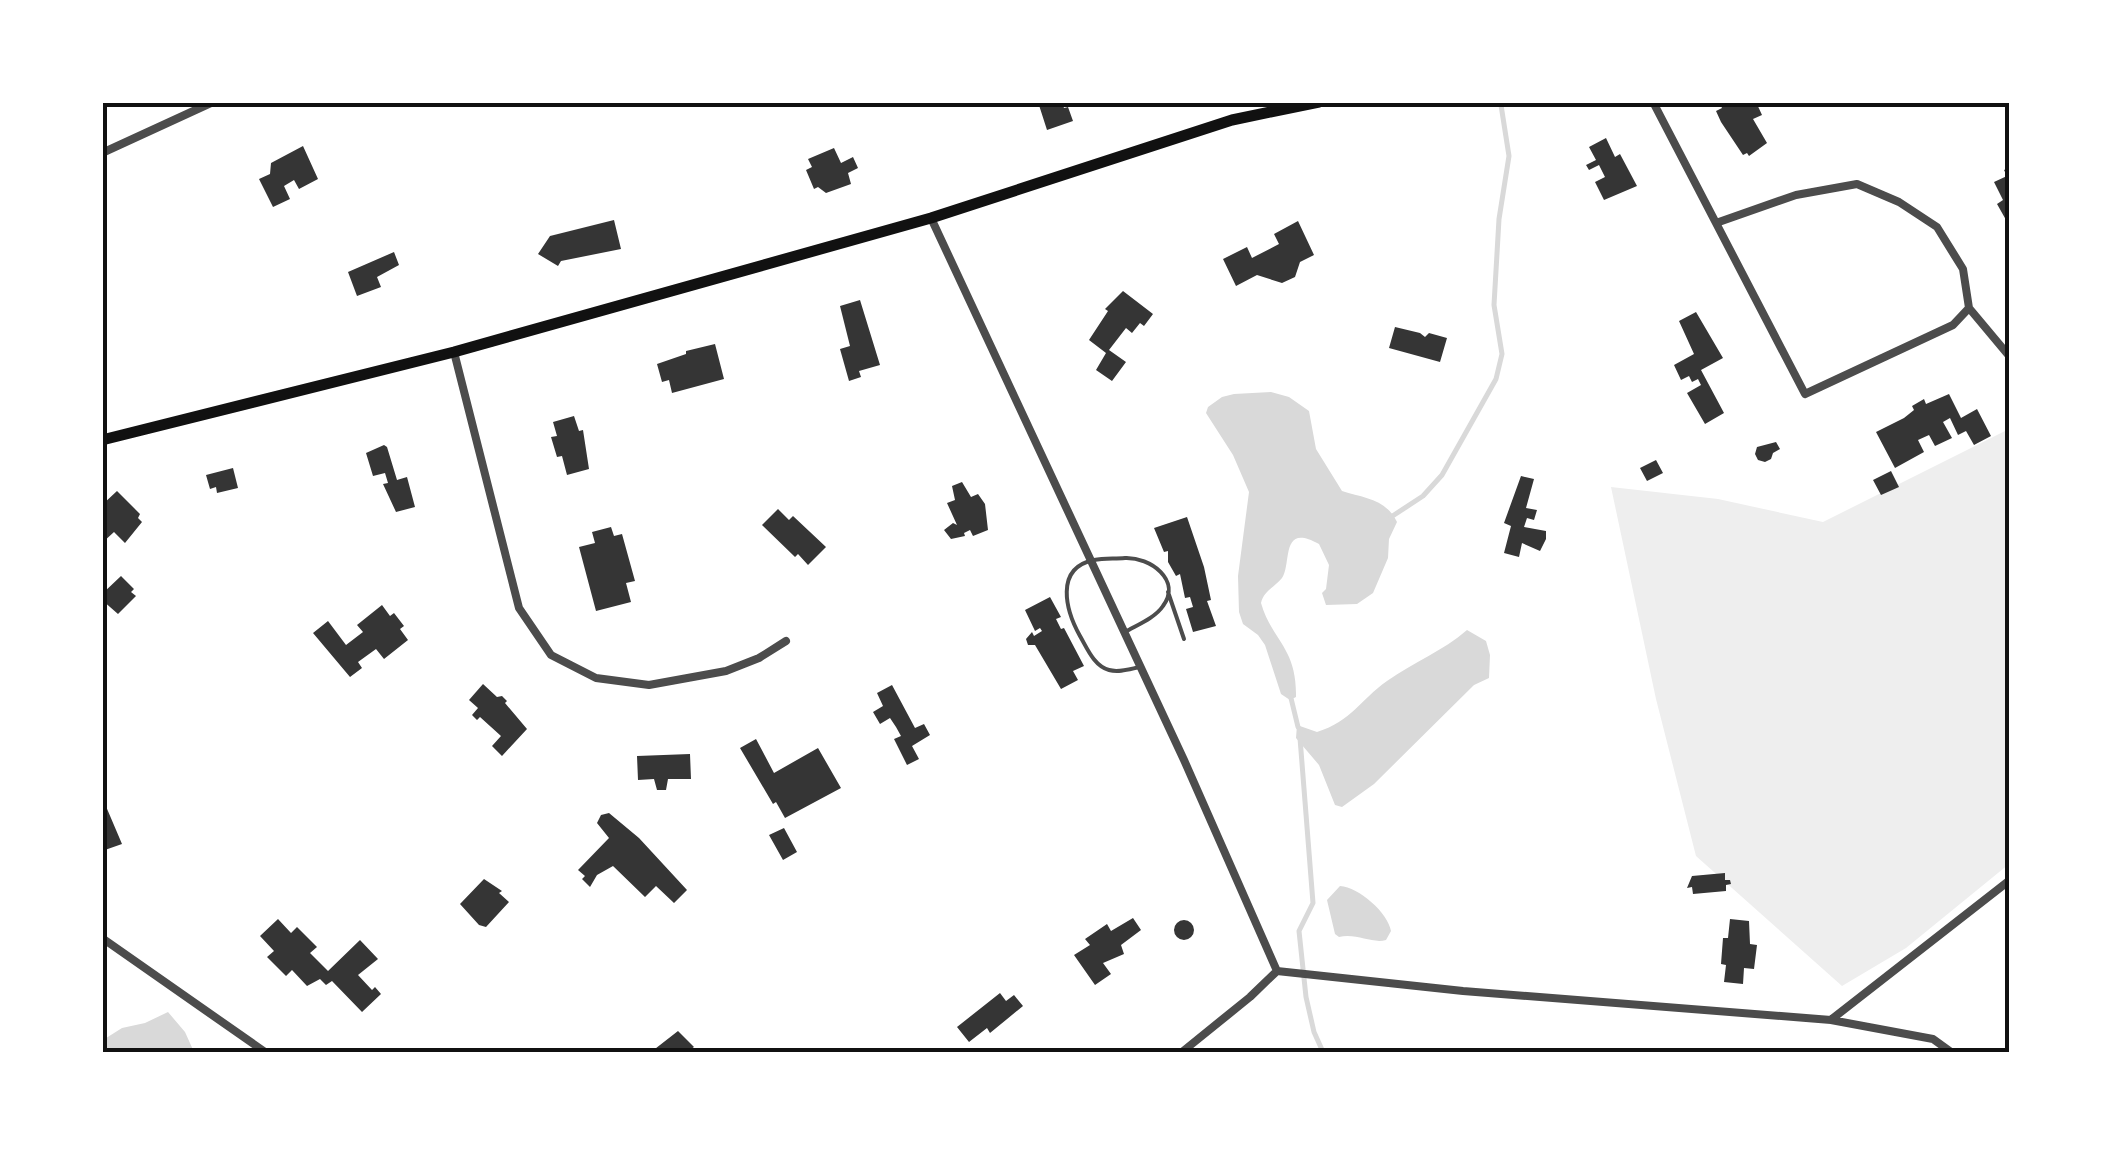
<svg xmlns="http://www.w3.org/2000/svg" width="2112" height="1155" font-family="'Archivo Narrow',sans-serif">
<rect width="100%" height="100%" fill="#fff"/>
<path fill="#eee" d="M2009 429V864L1906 948 1842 986 1696 856 1656 699 1611 487 1718 499 1823 522Z"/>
<path fill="#d9d9d9" d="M1271 392 1289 397 1309 411 1316 449 1342 491C1364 498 1386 499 1397 522L1389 539 1388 558 1373 593 1357 604 1326 605 1322 593 1326 589 1329 565 1319 544C1280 522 1292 563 1282 578 1274 588 1264 590 1261 603 1272 641 1297 647 1296 697L1290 700 1281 694 1265 645 1258 635 1243 624 1239 612 1238 576 1249 492 1233 455 1206 413 1208 407 1222 397 1234 394Z
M1467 630 1486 641 1490 655 1489 678 1474 685 1374 784 1342 807 1335 805 1319 765 1296 738 1297 725 1317 732C1352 721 1360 700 1387 681 1414 662 1443 651 1467 630Z
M1340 886C1359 887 1388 913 1391 931L1386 940C1372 944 1357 933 1339 937L1335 934 1327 900Z
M168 1012 185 1032 194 1052H103V1040L122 1028 145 1023Z"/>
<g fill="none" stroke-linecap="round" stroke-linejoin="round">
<path stroke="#d9d9d9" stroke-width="5" d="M1391 517 1423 496 1442 475 1496 379 1502 354 1494 305 1499 219 1509 156 1501 105 1504 102
M1290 694 1298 727
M1300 738 1313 903 1299 931 1306 997 1314 1032 1323 1052"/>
</g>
<path fill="#353535" d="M1038 102H1062L1064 108 1068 107 1073 121 1047 130Z
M1719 102H1756L1762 115 1753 119 1767 143 1749 156 1747 153 1743 155 1721 122 1716 111 1722 108Z
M1606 138 1615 157 1620 154 1637 186 1604 200 1595 182 1605 177 1599 165 1589 170 1586 165 1596 160 1589 147Z
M303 146 318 179 299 189 294 180 284 186 290 199 273 207 259 179 270 174 271 163Z
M834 148 841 163 853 157 858 168 848 173 851 184 826 193 818 187 814 189 806 170 812 167 808 159Z
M2010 167V227L1997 204 2003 200 1994 182 2007 176 2004 170Z
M614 220 621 249 561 261 558 266 538 254 550 236Z
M1298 221 1314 255 1300 262 1295 277 1282 283 1257 275 1236 286 1223 259 1247 247 1252 258 1279 244 1274 234Z
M394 252 399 265 377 277 381 287 357 296 348 272Z
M1123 291 1153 314 1144 326 1140 323 1132 333 1126 328 1109 350 1126 362 1112 381 1096 370 1106 353 1089 340 1108 311 1105 309Z
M860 300 880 365 859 371 861 377 849 381 840 349 850 346 840 306Z
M1696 312 1723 358 1701 370 1724 413 1705 424 1687 393 1701 385 1698 379 1692 382 1689 376 1681 380 1674 365 1694 354 1679 321Z
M1395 327 1420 333 1425 337 1429 333 1447 338 1440 362 1389 348Z
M715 344 724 379 672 393 669 380 662 382 657 364 686 354V351Z
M1949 394 1961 418 1977 409 1991 436 1974 445 1966 431 1958 435 1950 418 1943 422 1952 438 1935 446 1929 435 1918 440 1924 452 1895 468 1876 432 1904 418 1914 410 1912 406 1924 399 1926 404Z
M574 416 579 431 583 430 589 469 567 475 562 456 557 457 551 437 557 436 553 422Z
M1776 442 1780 449 1773 453 1771 459 1765 462 1758 460 1755 454 1757 447Z
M384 445 387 447 397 480 407 477 415 507 396 512 383 484 388 483 385 473 373 476 366 453Z
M1656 460 1663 473 1647 481 1640 468Z
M233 468 238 488 217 493 216 487 210 489 206 475Z
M1891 471 1899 487 1881 495 1873 480Z
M1521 476 1534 479 1526 508 1537 510 1534 520 1527 518 1524 527 1546 531V539L1540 551 1522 543 1519 557 1504 553 1511 526 1504 523Z
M962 482 971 497 978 494 985 504 988 530 973 536 970 530 964 533 965 536 951 539 944 530 953 523 957 525 947 503 955 500 952 486Z
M117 491 140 514 138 518 142 522 125 543 114 532 102 543V505Z
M778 509 789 520 793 516 826 547 808 565 798 554 795 557 762 525Z
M1187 517 1204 567 1211 600 1207 601 1216 626 1193 632 1186 609 1193 607 1190 597 1185 598 1180 574 1176 576 1168 562V551L1164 552 1154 528Z
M611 527 614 536 622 534 635 581 626 583 631 602 596 611 579 547 595 543 592 532Z
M121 576 134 589 131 592 136 596 118 614 102 600V594Z
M1050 597 1061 617 1056 619 1061 629 1064 628 1084 666 1073 671 1078 680 1061 689 1035 645H1028L1026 639 1032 632 1034 636 1042 631 1040 628 1035 631 1025 610Z
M382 605 390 616 394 613 404 626 400 629 408 640 384 659 376 649 358 662 362 668 350 677 313 633 328 621 346 645 363 632 357 625Z
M483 684 497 697 502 696 507 701 505 703 527 729 502 756 492 746 501 736 480 717 477 720 472 715 478 708 469 700Z
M892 685 915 728 924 724 930 735 912 746 919 759 907 765 894 739 901 736 896 727 890 718 880 724 873 712 883 706 877 693Z
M756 739 774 773 818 748 841 788 785 818 776 802 773 804 740 748Z
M690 754 691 779H668L666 790H657L654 779 638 780 637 756Z
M102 797 122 844 102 851Z
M609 813 639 838 687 890 674 903 656 886 645 897 613 866 597 875 590 887 582 879 585 876 578 870 609 838 597 823 601 815Z
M784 828 797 852 783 860 769 835Z
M1725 873V880H1730L1731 884 1726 885V891L1693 894 1692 887 1687 888 1692 876Z
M484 879 502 891 499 893 509 902 486 927 479 925 460 904Z
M1133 918 1141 930 1121 945 1124 954 1103 963 1111 974 1095 985 1074 955 1090 945 1085 939 1107 924 1111 931Z
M278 919 291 933 297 927 317 947 310 953 328 971 360 940 378 959 358 975 372 990 375 987 381 994 362 1012 332 981 326 985 320 979 307 986 292 970 286 976 267 957 274 951 260 936Z
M1730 919 1749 921 1750 944 1757 945 1754 969 1744 968 1743 984 1724 982 1726 965 1721 964 1723 938H1728Z
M1174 930a10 10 0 1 1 20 0a10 10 0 1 1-20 0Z
M1000 993 1006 1001 1014 995 1023 1006 990 1033 987 1028 969 1042 957 1027Z
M678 1031 694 1047 687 1052H651Z"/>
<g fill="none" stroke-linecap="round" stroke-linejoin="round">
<path stroke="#4c4c4c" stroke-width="4" d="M1168 592 1184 639
M1125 632C1137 625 1155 618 1163 606 1182 580 1150 557 1125 558 1115 559 1104 558 1094 560 1054 568 1066 611 1080 636 1087 648 1094 666 1109 670 1119 673 1130 669 1140 667"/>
<path stroke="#4c4c4c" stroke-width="8" d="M1653 102 1805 394 1953 325 1969 308
M102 153 213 102
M931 218 1184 760 1277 971
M1716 223 1796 195 1857 184 1899 202 1937 227 1963 269 1969 308 2010 357
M454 352 519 608 551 655 596 678 649 685 726 671 759 658 786 641
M102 938 265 1052
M1832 1019 2010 880
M1182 1052 1250 997 1277 971 1463 991 1831 1020 1933 1039 1951 1052"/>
<path stroke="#111" stroke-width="11" d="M102 440 454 352 931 218 1232 120 1319 102"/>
</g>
<rect width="2112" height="1155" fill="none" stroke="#ffffff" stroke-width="210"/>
<rect x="105" y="105" width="1902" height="945" fill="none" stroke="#111" stroke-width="4"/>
</svg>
